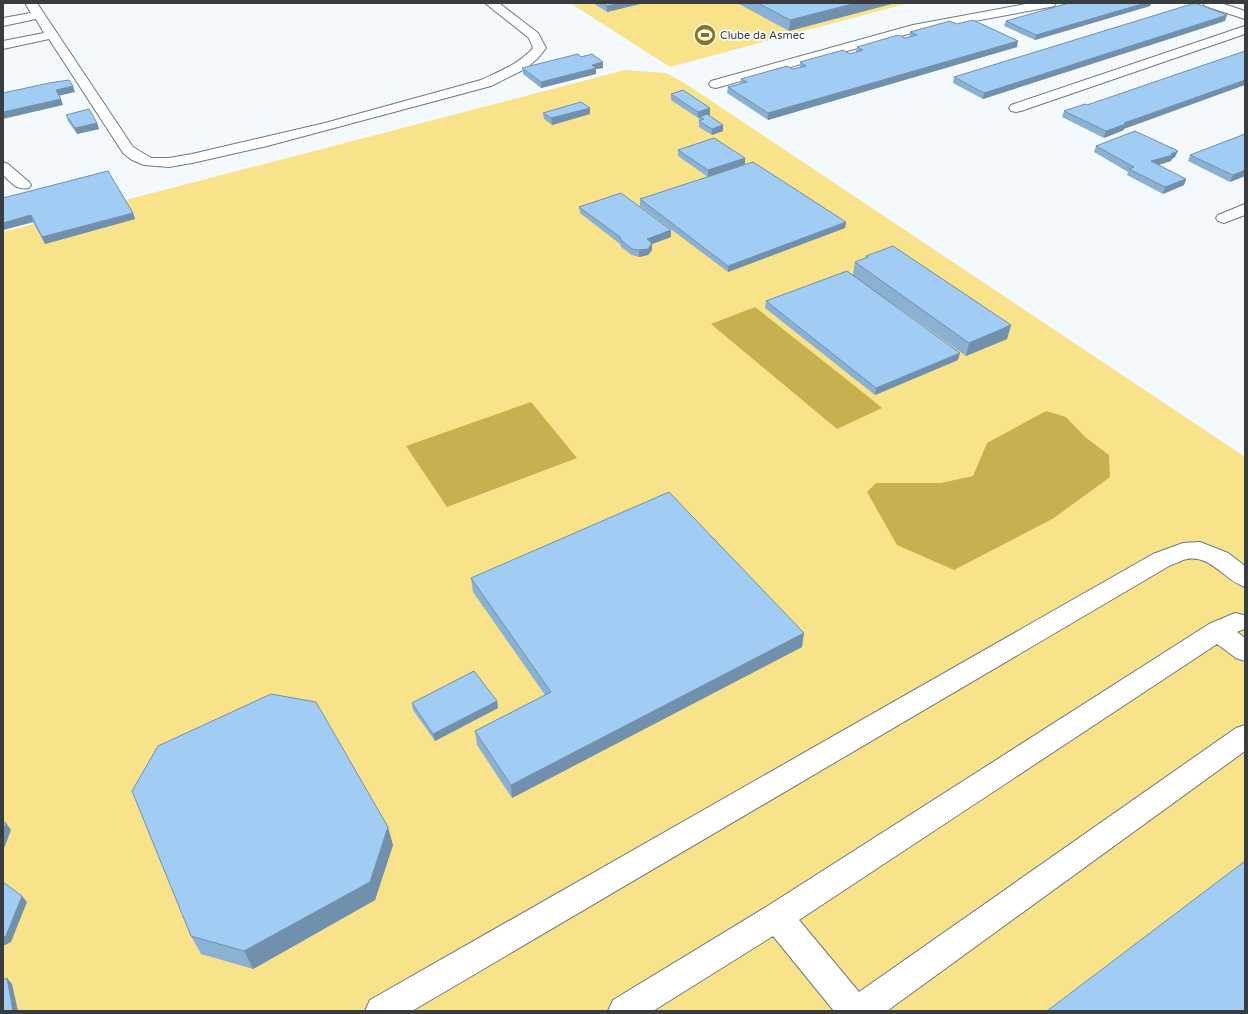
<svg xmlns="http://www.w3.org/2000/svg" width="1248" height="1014" font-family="'Varela Round',sans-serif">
<rect width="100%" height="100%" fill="#f4f9fd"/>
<path fill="#f9e38a" d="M570 3H909L670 67Z
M625 70 666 73 686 84 1245 457V1011H3V232Z"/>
<path fill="#c7b050" d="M755 307 870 398 882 408 837 429 711 324Z
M531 402 577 458 447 507 406 446Z
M1046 411 1066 417 1085 437 1109 455 1110 477 1054 518 954 570 897 545 867 492 876 483H941L973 476 987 443Z"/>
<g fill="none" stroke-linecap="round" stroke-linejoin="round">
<g stroke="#6d7883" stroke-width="2">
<path id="minor" d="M25 3H37L133 147 151 158H169L192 154 325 123 481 80C500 71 519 64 533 48L529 38 485 3H499L538 33 546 48 539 57 527 68 491 86 267 146 192 163 169 167 144 165 132 160 123 153 49 39 3 49V41L44 33 36 19 3 26V18L31 13Z
M1031 3H1056L1054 6 1050 7 915 32 716 88 711 87 709 84 711 81 913 25Z
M1203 3H1221L1245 11V19L1205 6Z
M1245 26V34L1021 111 1016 112 1011 111 1009 108 1011 105Z
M3 162 8 164 29 182 31 185 29 188C17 191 11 182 3 175Z
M1245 204V215L1224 223 1218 221 1216 218 1218 215Z
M1200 542 1228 553 1245 566V587C1224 580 1211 555 1187 559 1181 560 1175 564 1169 566L412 1011H365L370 1000 1153 554 1183 543Z
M1235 613 1244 615 1245 618 1244 629 1237 632 1245 638V661L1236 658 1217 644 799 920 859 992 1236 728 1245 725V751L887 1011H834L773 936 653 1011H608L613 1000 766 907 1209 624Z"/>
</g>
<use href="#minor" fill="#fff" fill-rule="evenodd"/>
</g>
<path fill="#8ab0d2" d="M593 3H644L607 12Z
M737 3H895L789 31Z
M1150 6 1035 40 1004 26 1006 21Z
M1225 21 983 99 953 83 954 77Z
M957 24 1017 47 768 120 727 93 728 87 740 84 741 79 793 69 800 67V62L850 54 856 52 857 47 905 38 910 37V32Z
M581 57 603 62V68L596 69V74L541 88 523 74 522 68Z
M671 94 710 115H708L723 131 712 135 699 127V118H698L671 100Z
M590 108V114L552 125 544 119 543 113Z
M1064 111 1124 129V130L1104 138 1062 117Z
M66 115 97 123 99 129 77 134 68 121Z
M1096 146 1175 157 1172 159 1171 161 1158 165 1186 179 1184 185 1163 194 1127 175 1128 172 1094 152Z
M678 150 745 158V164L715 174 846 222 845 228 728 272 640 206V199L708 177 678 156Z
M1190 155 1245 176 1230 182 1188 161Z
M3 198 133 213 135 219 45 244 33 222 3 230Z
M579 207 671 230V237L652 244V250L648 255 639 257 632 255 621 247 620 244 580 213Z
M866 256 1011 325 1007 339 966 356 895 305 958 360 875 395 765 308 766 301 853 274 855 262 866 258Z
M471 578 802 647 512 798 477 745 475 731 545 695 473 592Z
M497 701 498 708 435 741 413 710 412 703Z
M393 845 375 900 253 969 201 954 191 936Z"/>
<path fill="#7190ab" d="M621 3H644L607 12V6Z
M856 3H895L789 31 790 20Z
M1145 3H1152L1150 6 1035 40 1036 35Z
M1227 15 1225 21 983 99 984 93Z
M1018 41 1017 47 768 120V113Z
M603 62V68L596 69V74L541 88V82L592 65Z
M1245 80V85L1124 129V130L1104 138 1106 131 1124 123Z
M73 86 75 92 58 96 56 90Z
M61 99 63 105 3 119V112Z
M590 108V114L552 125 551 118Z
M710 108V115L700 117 699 118H698V112Z
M97 123 99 129 77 134 75 128Z
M723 125V131L712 135V129Z
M1178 151 1175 157 1172 159 1171 161 1149 168 1151 161Z
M745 158V164L708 177V170Z
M1245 170V176L1230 182 1233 175Z
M1186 179 1184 185 1163 194 1165 187Z
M133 213 135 219 45 244 42 237Z
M31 215 33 222 3 230V223Z
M846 222 845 228 728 272V266Z
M671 230V237L652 244V250L648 255 639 257V250L647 239Z
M1011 325 1007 339 966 356 969 343Z
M960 353 958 360 875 395 876 388Z
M804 633 802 647 512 798 511 785Z
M497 701 498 708 435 741 433 734Z
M6 823 11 830 3 851V832Z
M388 827 393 845 375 900 253 969 244 951Z
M22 896 27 902 11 942 3 946V937Z
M7 978 12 984 18 1011H13Z"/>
<path fill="#a1cdf4" stroke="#7190ab" d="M602 3H621L607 6Z
M758 3H856L790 20Z
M1069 3H1145L1036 35 1006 21Z
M1195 3 1227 15 984 93 954 77Z
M973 20 1018 41 768 113 728 87 747 82 741 79 787 66 793 69 806 66 800 62 843 50 850 54 863 50 857 47 898 35 905 38 917 35 910 32 950 21 957 24Z
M1245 51V80L1124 123 1126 124 1106 131 1064 111 1085 104 1087 105Z
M578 54 581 57 592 54 603 62 592 65 596 68 541 82 522 68Z
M69 80 73 86 56 90 61 99 3 112V93L49 83Z
M683 90 710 108 698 112 671 94Z
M581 102 590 108 551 118 543 113Z
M89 109 97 123 75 128 66 115Z
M707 114 723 125 712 129 699 121 704 119 700 117Z
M1135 131 1178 151 1171 154 1173 155 1151 161 1186 179 1165 187 1129 169 1134 167 1096 146Z
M1245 134V170L1233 175 1190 155Z
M714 138 745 158 708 170 678 150Z
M753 162 846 222 728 266 640 199Z
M108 171 133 213 42 237 31 215 3 223V198Z
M621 193 671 230 647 239 652 243 648 249 639 250 632 249 621 240 620 237 579 207Z
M893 246 1011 325 969 343 855 262 868 257 866 256Z
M847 271 960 353 876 388 766 301Z
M669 492 804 633 511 785 475 731 551 692 471 578Z
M474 671 497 701 433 734 412 703Z
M271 694 316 702 388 827 370 882 244 951 191 936 132 791 158 746Z
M3 821 6 823 3 832Z
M1245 861V1011H1047Z
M3 882 22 896 6 936 3 937Z
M7 978 13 1011H3V980Z"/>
<defs>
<g id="stadium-disc" transform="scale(1.15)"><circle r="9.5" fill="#8b771b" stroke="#fff"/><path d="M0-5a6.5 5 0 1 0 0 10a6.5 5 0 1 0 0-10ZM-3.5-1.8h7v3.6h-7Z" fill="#fff"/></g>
</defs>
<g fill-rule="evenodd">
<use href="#stadium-disc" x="705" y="35"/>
</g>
<g text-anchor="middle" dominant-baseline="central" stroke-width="3.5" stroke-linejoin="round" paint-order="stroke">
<g font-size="11" fill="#383d42" stroke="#fff" text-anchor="start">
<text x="720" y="35">Clube da Asmec</text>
</g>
</g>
<rect width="1248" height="1014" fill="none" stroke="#383d42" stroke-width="8"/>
</svg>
